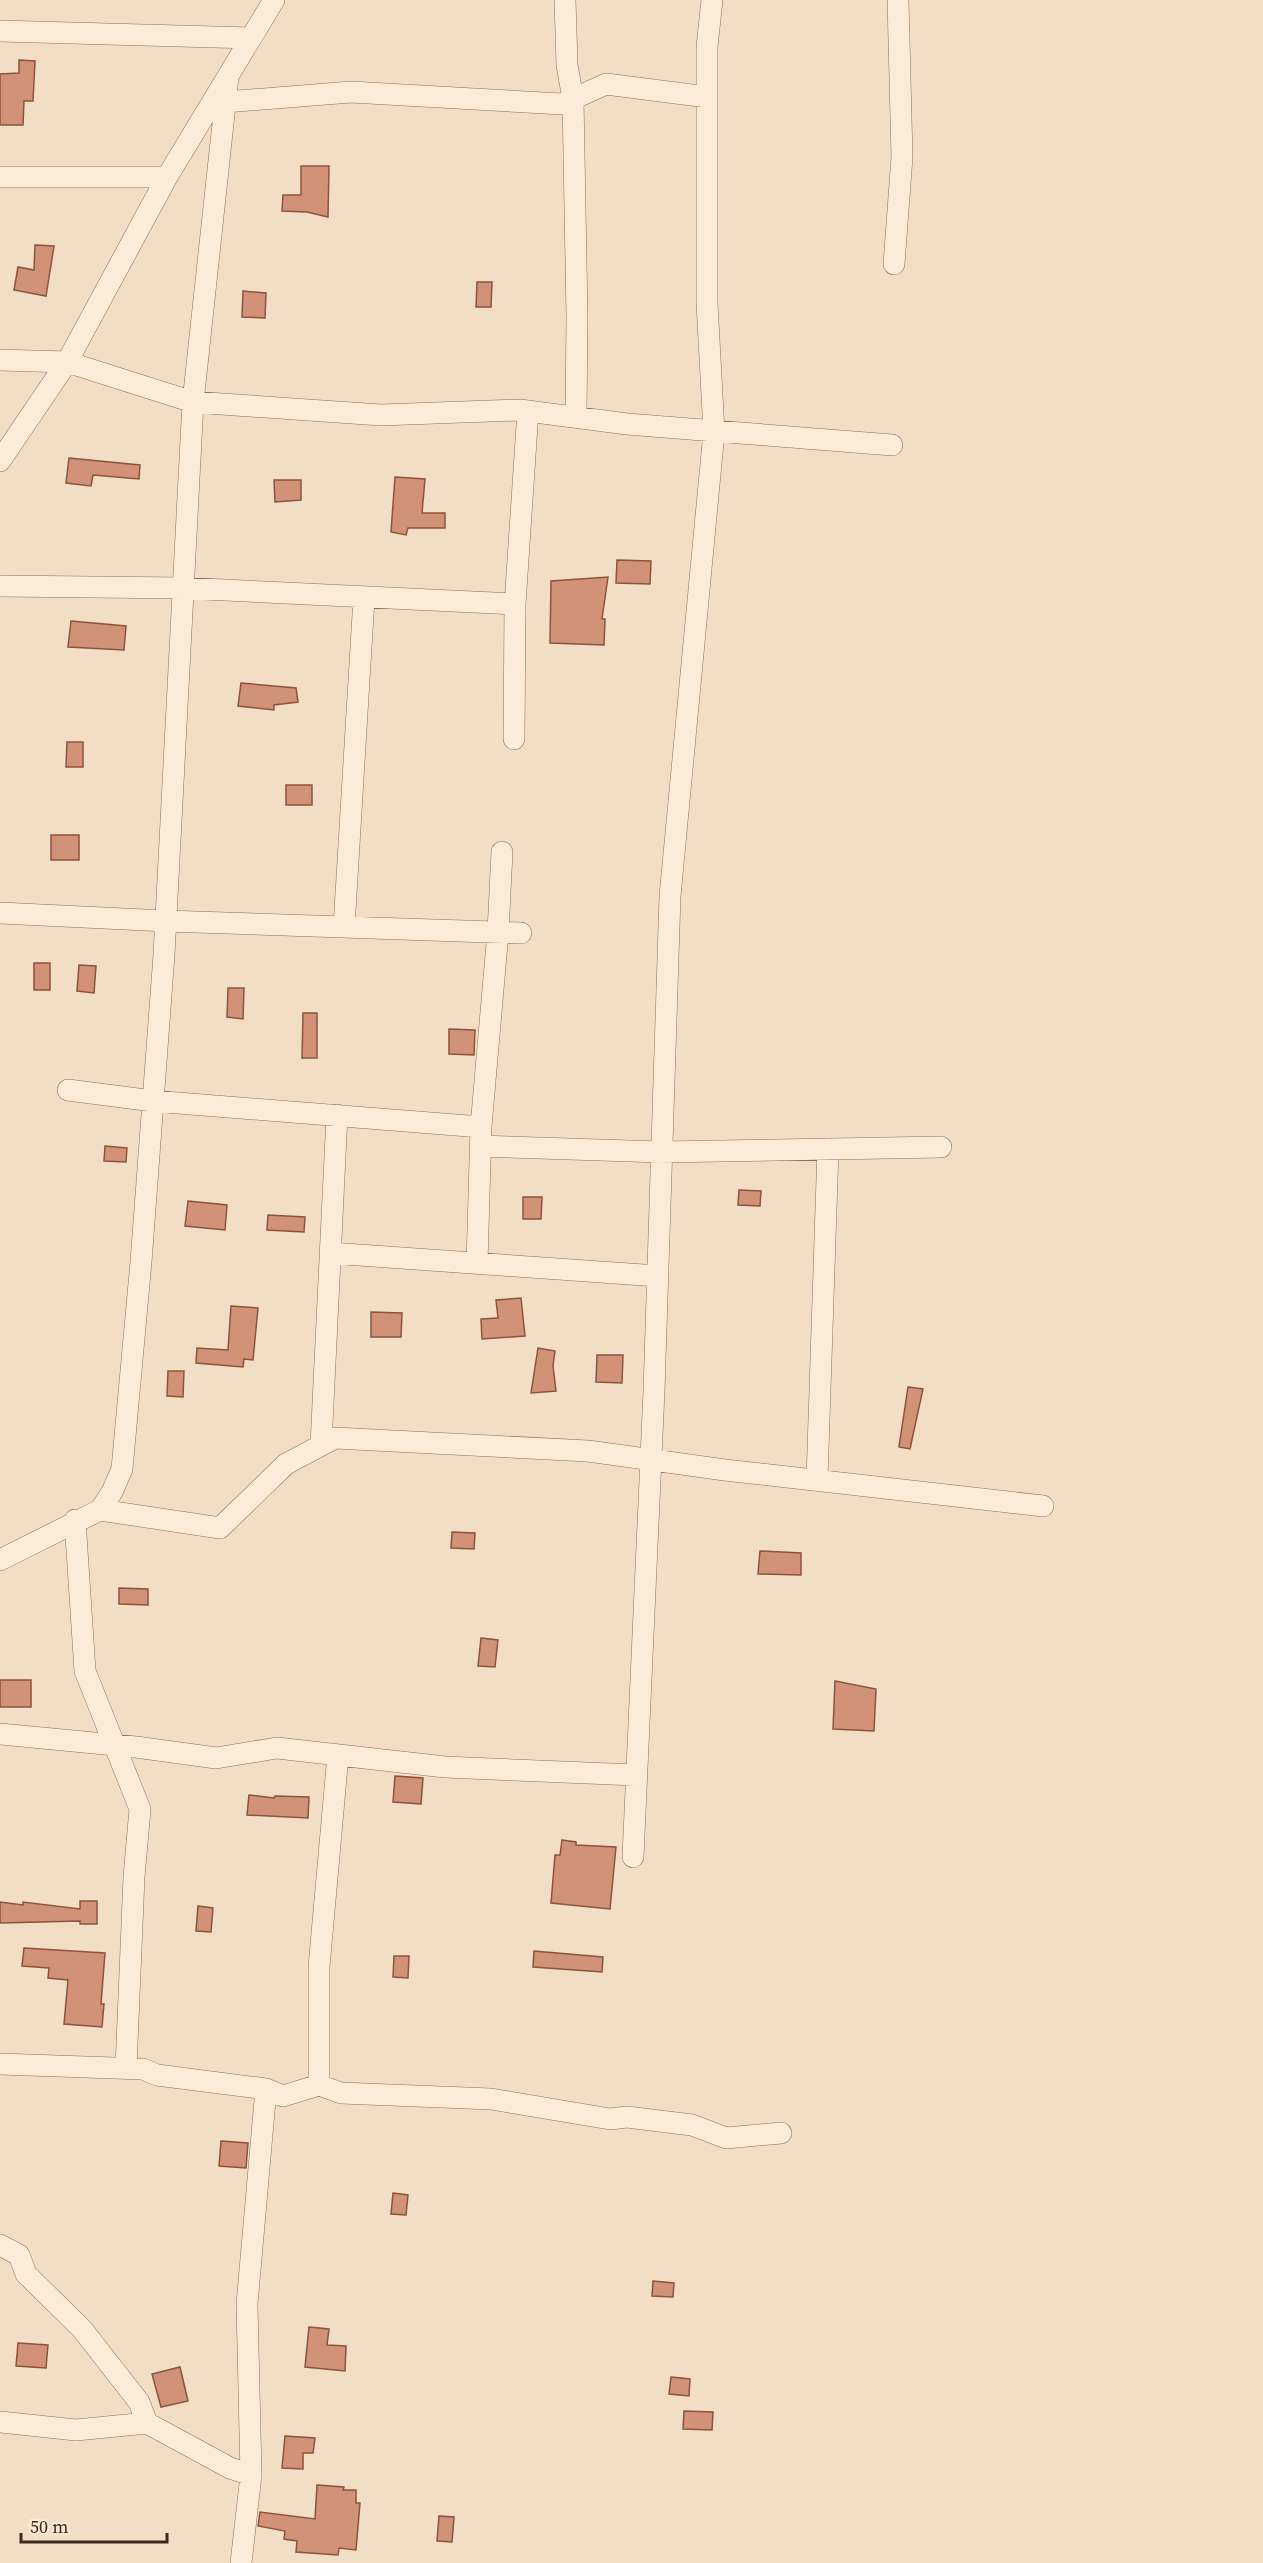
<svg xmlns="http://www.w3.org/2000/svg" width="1263" height="2563" font-family="'Source Serif 4',serif">
  <style>
    .building { fill: #d19278; stroke: #8d533e; stroke-width: 1.5 }
    .lines { fill: none; stroke-linecap: round; stroke-linejoin: round }
    .street-casing { stroke: #8d6e59; stroke-width: 22 }
    .street { stroke: #fbecd9; stroke-width: 21 }
  </style>
  <rect width="100%" height="100%" fill="#f1dec5"/>
  <path class="building" d="M19 60 35 61 33 101H24L23 125H0V74L19 73Z
    M301 166H329L328 217 307 212 282 211 283 195H301Z
    M35 245 54 246 46 296 14 290 18 267 34 270Z
    M477 282H492L491 307H476Z
    M243 291 266 293 265 318 242 317Z
    M69 458 140 465 139 479 93 475 91 486 66 483Z
    M395 477 425 479 422 513H445V528H408L406 535 391 532Z
    M274 480H301V500L275 502Z
    M617 560 651 561 650 584 616 583Z
    M608 577 602 619H605L604 645 550 643 551 581Z
    M71 621 126 626 124 650 68 647Z
    M241 683 296 688 298 702 274 705V710L238 706Z
    M67 742H83V767H66Z
    M286 785H312V805H286Z
    M51 835H79V860H51Z
    M34 963H50V990H34Z
    M79 965 96 966 94 993 77 991Z
    M228 988H244L243 1019 227 1017Z
    M303 1013H317V1058H302Z
    M449 1029 475 1030 474 1055 449 1054Z
    M105 1146 127 1148 126 1162 104 1161Z
    M739 1190 761 1191 760 1206 738 1205Z
    M523 1197H542L541 1219H523Z
    M188 1201 227 1205 225 1230 185 1226Z
    M268 1215 305 1217 304 1232 267 1230Z
    M521 1298 525 1336 482 1339 481 1319 498 1318 496 1300Z
    M231 1306 258 1308 253 1360 244 1359 243 1367 196 1363 197 1348 228 1350Z
    M371 1312 402 1313 401 1337H371Z
    M538 1348 555 1351 553 1366 556 1391 531 1393Z
    M597 1355H623L622 1383 596 1382Z
    M168 1371H184L183 1397 167 1396Z
    M908 1387 923 1389 910 1449 899 1447Z
    M452 1532 475 1533 474 1549 451 1548Z
    M760 1551 801 1553V1575L758 1574Z
    M119 1588 148 1589V1605L119 1604Z
    M481 1638 498 1640 495 1667 478 1666Z
    M0 1680H31V1707H0Z
    M835 1681 876 1689 874 1731 833 1729Z
    M395 1776 423 1778 421 1804 393 1802Z
    M249 1795 274 1798 275 1796 309 1797 308 1818 247 1815Z
    M562 1840 576 1842V1845L616 1847 610 1909 551 1903 555 1855H560Z
    M80 1901H97V1924H80V1921L0 1923V1902L23 1905V1902L80 1909Z
    M198 1906 213 1908 211 1932 196 1931Z
    M24 1948 105 1953 101 2004H104L102 2027 64 2024 68 1980 48 1978 49 1968 22 1966Z
    M534 1951 603 1957 602 1972 533 1967Z
    M394 1956H409L408 1978 393 1977Z
    M221 2141 248 2143 246 2168 219 2166Z
    M393 2193 408 2195 406 2215 391 2214Z
    M653 2281 674 2283 673 2297 652 2296Z
    M309 2327 329 2329 327 2345 346 2346 345 2371 305 2367Z
    M18 2343 48 2345 46 2368 16 2366Z
    M180 2367 188 2401 161 2407 152 2374Z
    M671 2377 690 2379 689 2396 669 2394Z
    M684 2411 713 2412 712 2430 683 2429Z
    M285 2436 315 2438 313 2453H303V2469L282 2468Z
    M317 2485 344 2487 343 2490H356V2503H360L356 2550 339 2548 338 2555 296 2552 297 2541 284 2539 285 2531 258 2526 260 2512 315 2519Z
    M439 2516 454 2517 452 2542 437 2541Z"/>
  <g class="lines">
    <defs>
      <path id="street" d="M565 0 567 65 573 99 577 316 576 417
        M0 31 251 38
        M225 102 351 92 562 104 606 84 707 97
        M0 177H167
        M894 264 902 157 898 0
        M0 360 67 362 193 402 381 415 520 410 627 424 892 445
        M0 461 67 362 167 177 274 0
        M0 586 183 588 515 604
        M514 739 515 604 528 411
        M0 913 166 921 521 933
        M344 927 364 598
        M68 1090 153 1101 481 1127
        M480 1146 661 1152 941 1147
        M330 1253 658 1276
        M477 1263 481 1127 498 932 502 852
        M321 1445 337 1115
        M817 1480 828 1149
        M100 1510 220 1528 286 1464 335 1438 588 1451 725 1470 1043 1506
        M75 1520 85 1671 140 1809 134 1877 126 2068
        M0 1560 100 1510 112 1492 122 1469 141 1262 164 955 193 402 228 77
        M0 1734 136 1747 216 1758 277 1748 445 1767 636 1775
        M633 1857 654 1391 670 896 714 432 707 303V47L712 0
        M0 2064 143 2069 157 2075 266 2089 283 2096 319 2085 341 2093 491 2099 610 2119 627 2117 692 2125 726 2138 781 2133
        M319 2085V1967L338 1755
        M0 2245 19 2255 26 2274 82 2329 139 2402 147 2423
        M0 2422 76 2430 147 2423 230 2468 251 2475
        M241 2563 251 2475 247 2304 266 2089"/>
    </defs>
    <use href="#street" class="street-casing"/>
    <use href="#street" class="street"/>
  </g>
  <path d="M21 2533v9h146v-9" fill="none" stroke="#3c291e" stroke-width="3"/>
  <text x="30" y="2533" font-size="18" fill="#3c291e" stroke="#f8e9d5" stroke-width="4.5" paint-order="stroke">50 m</text>
</svg>
